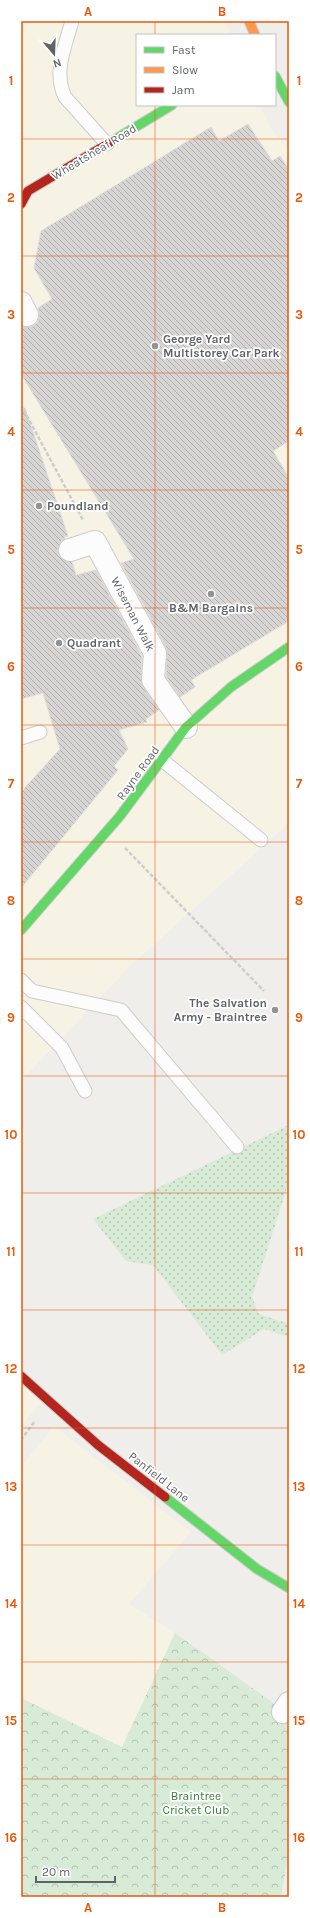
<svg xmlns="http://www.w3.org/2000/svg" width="310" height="1918" font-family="Karla,sans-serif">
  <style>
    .commercial { fill: #f7f3e4 }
    .park { fill: url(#park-crowns) }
    .garden { fill: url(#garden-dots) }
    .building { fill: url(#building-back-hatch); stroke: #deddd9 }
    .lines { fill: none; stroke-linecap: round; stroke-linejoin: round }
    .lane-casing { stroke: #cbcccc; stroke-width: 15 }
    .street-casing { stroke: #cbcccc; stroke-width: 24 }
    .fast-casing { stroke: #cacacb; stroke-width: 11 }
    .slow-casing { stroke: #cacacb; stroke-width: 11 }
    .jam-casing { stroke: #cacacb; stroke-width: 11 }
    .path { stroke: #cacfcc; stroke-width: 2.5; stroke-dasharray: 4 2; stroke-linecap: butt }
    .lane { stroke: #fdfcfc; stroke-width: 13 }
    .street { stroke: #fdfcfc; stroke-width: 22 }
    .fast { stroke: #63d668; stroke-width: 9 }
    .slow { stroke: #ff974d; stroke-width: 9 }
    .jam { stroke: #b3261e; stroke-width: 9 }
    .grid { fill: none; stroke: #e8590c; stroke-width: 1; stroke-opacity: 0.55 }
    .poi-dot { fill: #919496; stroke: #fff; stroke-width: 1.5 }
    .labels { text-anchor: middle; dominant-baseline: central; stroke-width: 3.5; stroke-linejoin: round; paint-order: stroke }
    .street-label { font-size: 12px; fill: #5f6368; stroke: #fff }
    .poi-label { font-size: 12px; font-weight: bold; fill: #5f6368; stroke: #fff; text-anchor: start }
    .park-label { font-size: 12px; fill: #348238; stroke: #fff }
    .neatline { fill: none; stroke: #e8590c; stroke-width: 1.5 }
    .grid-label { font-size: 13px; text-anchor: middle; font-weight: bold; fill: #e8590c }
  </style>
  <defs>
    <pattern id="park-crowns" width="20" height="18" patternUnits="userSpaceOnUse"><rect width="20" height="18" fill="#d8ebd6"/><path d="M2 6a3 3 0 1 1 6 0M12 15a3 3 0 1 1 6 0" fill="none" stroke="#b2c2b1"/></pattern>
    <pattern id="garden-dots" width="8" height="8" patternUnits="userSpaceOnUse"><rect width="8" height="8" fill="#d8ebd6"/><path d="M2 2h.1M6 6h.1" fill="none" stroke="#b2c2b1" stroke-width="1.8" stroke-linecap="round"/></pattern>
    <pattern id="building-back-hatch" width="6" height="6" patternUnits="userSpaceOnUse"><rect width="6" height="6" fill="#d6d5d3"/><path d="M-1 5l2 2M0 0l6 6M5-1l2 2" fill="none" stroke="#b1b0af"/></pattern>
  </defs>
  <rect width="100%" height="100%" fill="#efeeea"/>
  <path class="commercial" d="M21 21H225L231 35H137V105H260L271 129 289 150V823L130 966 21 1081Z
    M21 1383 42 1401 21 1426Z
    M54 1426 191 1532 129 1604 175 1633 122 1748 21 1698V1467Z"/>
  <path class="park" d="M175 1633 289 1714V1851L281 1897H21V1698L122 1747Z"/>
  <path class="garden" d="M289 1125V1181L252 1297 259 1314 289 1324V1337L264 1329 222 1355 153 1265 126 1261 93 1219Z"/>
  <path class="building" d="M248 124 272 161 280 156 289 170V441L273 451 289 478V621L191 680 195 687 180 697 166 676 167 654 166 647 121 563 134 559 21 374V326L27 327 33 326 38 322 39 316 38 308 52 299 34 268 41 231 211 127 219 141Z
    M21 408H25L68 536 64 537 65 539 61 542 58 548V554L62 559 72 562 76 575 96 570 142 656 141 679 143 687 159 710 146 719 147 722 119 730 128 749 114 766 118 770 21 888V792L60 749 43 693 21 699Z"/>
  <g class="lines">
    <defs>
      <path id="lane" d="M72 21C65 47 53 72 65 97L107 144
        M21 738 40 732
        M162 760 261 840
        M21 980 32 991 121 1010 237 1147
        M21 1007 62 1048 85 1091"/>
      <path id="street" d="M21 303 27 315
        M70 550 95 542 155 653 153 680 186 727
        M283 1712 289 1703"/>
      <path id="fast" d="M275 76 289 102
        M109 143 172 105
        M21 930 120 816 186 727 231 687 289 647
        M165 1497 257 1569 289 1588"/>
      <path id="slow" d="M249 21 255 35"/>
      <path id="jam" d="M21 204 28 191 109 143
        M21 1376 98 1445 165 1497"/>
    </defs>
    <use href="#lane" class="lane-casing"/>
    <use href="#street" class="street-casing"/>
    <use href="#fast" class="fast-casing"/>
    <use href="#slow" class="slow-casing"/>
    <use href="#jam" class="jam-casing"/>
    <path class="path" d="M21 405 83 520
      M125 848 264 991
      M21 1440 35 1421"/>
    <use href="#lane" class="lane"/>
    <use href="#street" class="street"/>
    <use href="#fast" class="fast"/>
    <use href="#slow" class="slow"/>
    <use href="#jam" class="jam"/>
  </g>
  <path class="grid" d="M155 21V35M155 105V1897M21 139H289M21 256H289M21 373H289M21 490H289M21 608H289M21 725H289M21 842H289M21 959H289M21 1076H289M21 1193H289M21 1310H289M21 1428H289M21 1545H289M21 1662H289M21 1779H289"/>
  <g class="poi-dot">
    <circle cx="155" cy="346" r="4"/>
    <circle cx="39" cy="506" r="4"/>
    <circle cx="211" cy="594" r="4"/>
    <circle cx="59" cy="643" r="4"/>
    <circle cx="275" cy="1010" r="4"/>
  </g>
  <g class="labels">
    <g class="street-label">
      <text transform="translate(94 152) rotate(-31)">Wheatsheaf Road</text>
      <text transform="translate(133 614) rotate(63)">Wiseman Walk</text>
      <text transform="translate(138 773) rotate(-54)">Rayne Road</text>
      <text transform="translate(159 1477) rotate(38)">Panfield Lane</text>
    </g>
    <g class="poi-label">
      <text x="163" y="339">George Yard<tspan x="163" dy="14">Multistorey Car Park</tspan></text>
      <text x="47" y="506">Poundland</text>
      <text x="211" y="608" text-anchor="middle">B&amp;M Bargains</text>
      <text x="67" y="643">Quadrant</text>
      <text x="267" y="1003" text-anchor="end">The Salvation<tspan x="267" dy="14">Army - Braintree</tspan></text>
    </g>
    <g class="park-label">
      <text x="196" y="1796">Braintree<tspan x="196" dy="14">Cricket Club</tspan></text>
    </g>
  </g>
  <rect width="310" height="1918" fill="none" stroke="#ffffff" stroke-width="44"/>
  <rect x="136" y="34" width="140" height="72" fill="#ffffff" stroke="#bfc1c3"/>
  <rect x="144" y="47" width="20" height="6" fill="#63d668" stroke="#bfc1c3"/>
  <text x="172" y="54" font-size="12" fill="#5f6368">Fast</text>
  <rect x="144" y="67" width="20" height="6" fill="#ff974d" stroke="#bfc1c3"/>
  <text x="172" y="74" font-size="12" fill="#5f6368">Slow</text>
  <rect x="144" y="87" width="20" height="6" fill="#b3261e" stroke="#bfc1c3"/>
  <text x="172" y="94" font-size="12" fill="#5f6368">Jam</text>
  <g transform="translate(54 54) rotate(161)" stroke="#ffffff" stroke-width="3" paint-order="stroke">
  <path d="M0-3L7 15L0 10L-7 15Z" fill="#5f6368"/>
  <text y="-6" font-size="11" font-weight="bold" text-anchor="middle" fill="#5f6368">N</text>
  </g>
  <path d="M36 1876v6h79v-6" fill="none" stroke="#5f6368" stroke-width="2"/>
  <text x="42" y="1876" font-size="12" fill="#5f6368" stroke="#ffffff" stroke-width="3" paint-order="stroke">20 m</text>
  <rect x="22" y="22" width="266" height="1874" class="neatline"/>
  <g class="grid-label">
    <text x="88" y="16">A</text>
    <text x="222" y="16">B</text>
    <text x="11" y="85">1</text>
    <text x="299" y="85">1</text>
    <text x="11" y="202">2</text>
    <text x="299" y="202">2</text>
    <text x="11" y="319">3</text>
    <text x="299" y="319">3</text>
    <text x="11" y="436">4</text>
    <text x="299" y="436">4</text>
    <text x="11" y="554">5</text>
    <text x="299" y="554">5</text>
    <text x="11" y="671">6</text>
    <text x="299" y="671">6</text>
    <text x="11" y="788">7</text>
    <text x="299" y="788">7</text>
    <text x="11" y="905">8</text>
    <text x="299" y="905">8</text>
    <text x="11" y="1022">9</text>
    <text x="299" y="1022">9</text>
    <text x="11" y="1139">10</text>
    <text x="299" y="1139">10</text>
    <text x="11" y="1256">11</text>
    <text x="299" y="1256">11</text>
    <text x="11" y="1373">12</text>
    <text x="299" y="1373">12</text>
    <text x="11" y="1491">13</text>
    <text x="299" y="1491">13</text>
    <text x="11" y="1608">14</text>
    <text x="299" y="1608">14</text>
    <text x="11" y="1725">15</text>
    <text x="299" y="1725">15</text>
    <text x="11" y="1842">16</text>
    <text x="299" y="1842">16</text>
    <text x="88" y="1912">A</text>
    <text x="222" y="1912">B</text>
  </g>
</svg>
